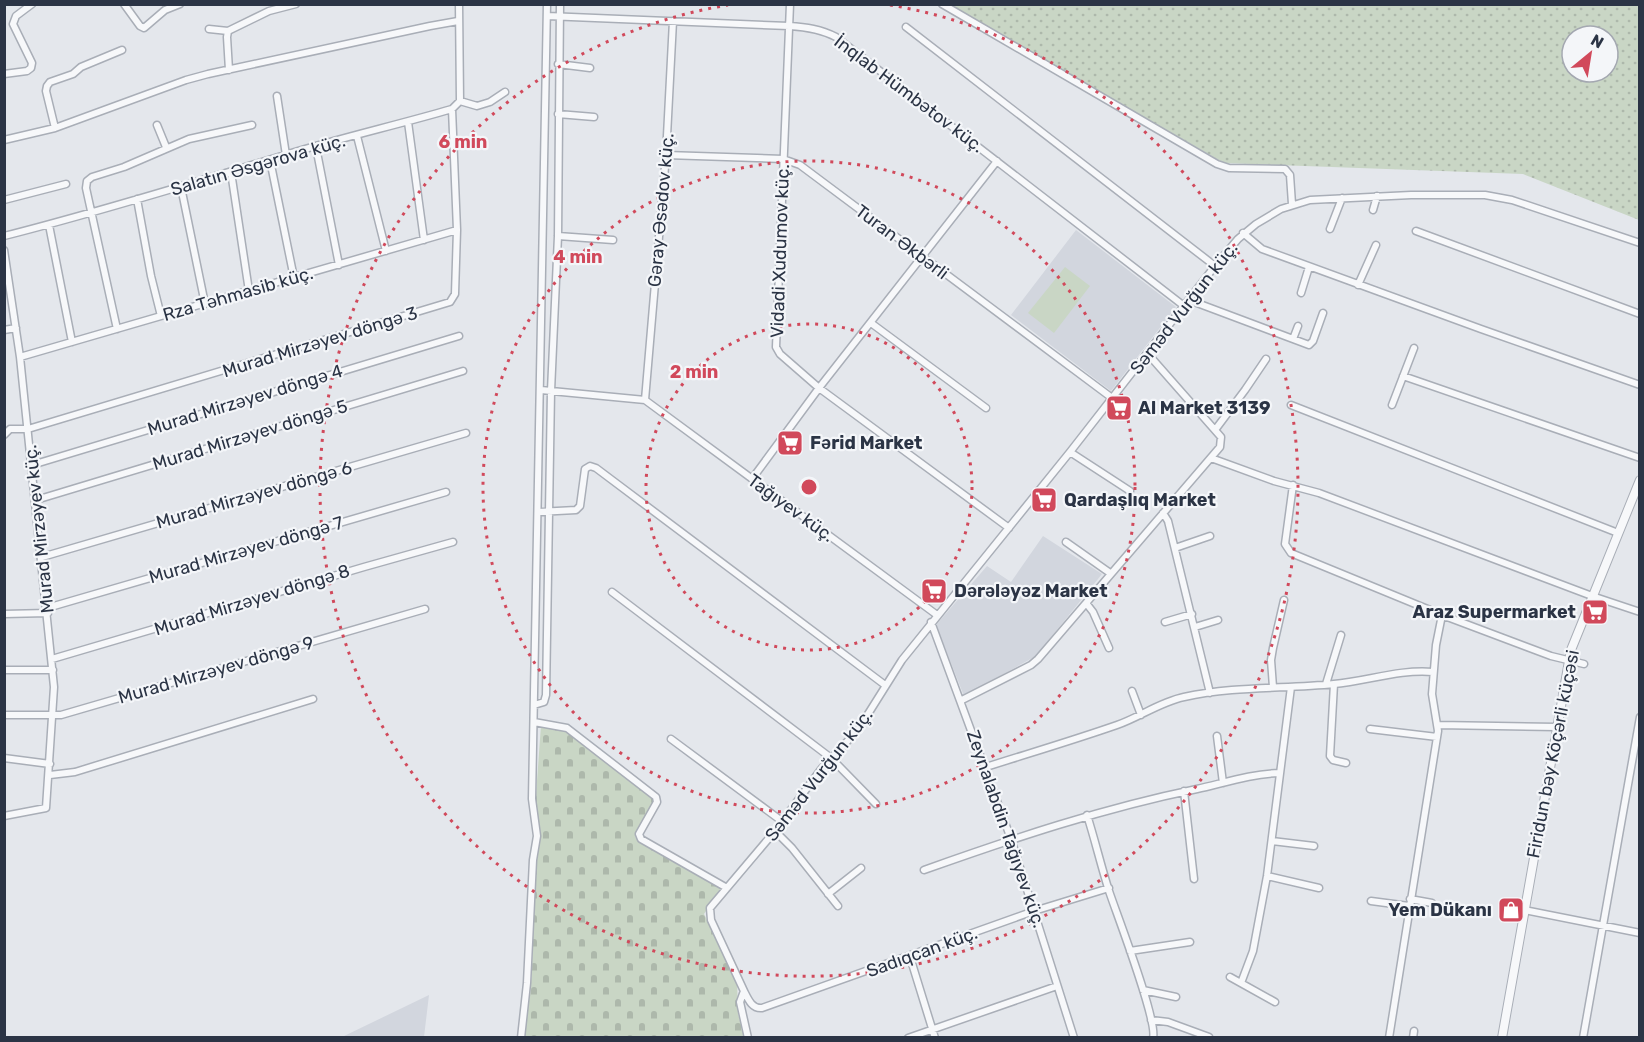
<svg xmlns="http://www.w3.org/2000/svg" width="1644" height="1042" font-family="Rubik,sans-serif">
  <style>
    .built { fill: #d2d6de }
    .grass { fill: url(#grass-dots); fill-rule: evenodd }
    .cemetery { fill: url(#cemetery-stones) }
    .garden { fill: #c9d6c5 }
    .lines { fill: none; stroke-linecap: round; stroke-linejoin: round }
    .minor-casing { stroke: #a9aeb7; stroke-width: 9 }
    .tertiary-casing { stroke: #a9aeb7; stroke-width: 10 }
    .minor { stroke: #f7f8fa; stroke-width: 6 }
    .tertiary { stroke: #f7f8fa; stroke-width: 8 }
    .ring { fill: none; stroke: #d1495b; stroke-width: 3; stroke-dasharray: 3 6 }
    .labels { text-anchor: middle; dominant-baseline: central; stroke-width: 4.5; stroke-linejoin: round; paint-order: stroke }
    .street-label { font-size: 18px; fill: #2b3445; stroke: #f4f6f9 }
    .poi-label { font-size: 18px; font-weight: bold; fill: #2b3445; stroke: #f4f6f9; text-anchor: start }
    .centre { fill: #d1495b; stroke: #f4f6f9; stroke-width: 3 }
    .ring-label { font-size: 18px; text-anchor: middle; font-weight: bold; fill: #d1495b; stroke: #f4f6f9; stroke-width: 4.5; stroke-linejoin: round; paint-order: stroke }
  </style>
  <defs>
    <pattern id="grass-dots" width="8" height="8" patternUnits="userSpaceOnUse" patternTransform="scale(1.5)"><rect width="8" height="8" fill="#c9d6c5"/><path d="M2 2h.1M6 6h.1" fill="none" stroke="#adb8ab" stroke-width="1.8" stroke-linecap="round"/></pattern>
    <pattern id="cemetery-stones" width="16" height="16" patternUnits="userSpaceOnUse" patternTransform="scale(1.5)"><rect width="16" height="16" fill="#c9d6c5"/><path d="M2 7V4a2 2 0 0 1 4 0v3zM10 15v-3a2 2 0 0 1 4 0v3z" fill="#adb8ab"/></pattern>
  </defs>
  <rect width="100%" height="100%" fill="#e4e7ec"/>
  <path class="built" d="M1076 230 1176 307 1111 391 1011 315Z
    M1043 536 1102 574 1036 656 964 696 936 625 987 566 1011 582Z
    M429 995 424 1037H342Z"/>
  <path class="grass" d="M949 5H1639V220L1523 174 1224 163ZM1572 36H1608V72H1572Z"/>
  <path class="cemetery" d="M541 725 565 729 655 799 635 837 722 887 704 914 737 980 738 1014 745 1037 524 1038 532 973 533 906 540 826 535 809Z"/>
  <path class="garden" d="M1065 267 1090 286 1054 333 1028 313Z"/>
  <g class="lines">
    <defs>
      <path id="minor" d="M124 4 140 26 144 28 165 10 180 4
        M459 4 460 101
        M790 4 776 347 780 354 819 388 1009 528
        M942 4 1217 164 1229 168 1285 169 1290 175 1292 204
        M547 16 789 26C806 27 821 29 836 37L1184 306
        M906 27 1215 266
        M209 29 228 31
        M558 64 590 68
        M229 70 227 37 228 31 269 11 296 4
        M4 74 27 71 31 68 32 63 13 24 16 16 32 4
        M277 96 286 155
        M558 114 594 117
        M408 122 424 240
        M157 125 166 147
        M55 128 46 91 47 86 50 82 73 74 81 67 122 50
        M357 136 386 251
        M4 140 55 128 186 80 208 74 430 26 458 21
        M316 147 339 265
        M666 155 783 159 800 165 1112 398
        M270 160 294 278
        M231 172 249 291
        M181 187 205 304
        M137 199 151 276 161 316
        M4 200 66 184
        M1373 210 1377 196
        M49 225 72 342
        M1330 229 1342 198
        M1416 231 1640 314
        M1243 233 1262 249 1481 329 1640 385
        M4 236C99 212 192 183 285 155 340 138 397 125 452 109L460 101 477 106 490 102 505 92
        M558 236 613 240
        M4 250 20 357 54 687 46 808 4 816
        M1358 285 1376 245
        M1301 293 1309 267
        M1189 300 1309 345 1313 341 1323 313
        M871 323 986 408
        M117 329 86 188 87 181 92 177 124 167 189 139 252 125
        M4 330 16 328
        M1293 339 1298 326
        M20 357 457 230
        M1403 376 1640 458
        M541 390 645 400
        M645 400 666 155 673 21
        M645 400 937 615
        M1291 405 1618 533
        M1392 405 1414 348
        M1215 430 1245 390 1266 359
        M4 435 10 429H28L450 302 455 294 457 230 452 109
        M1070 452 1130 491
        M1211 458 1274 481 1319 493 1592 596 1640 612
        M32 465 459 336
        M752 479 819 388 997 161
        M1293 485 1285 544 1291 553 1442 615 1551 656 1584 664
        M36 500 463 371
        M538 512 576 510 580 506 585 469 590 466 596 468 885 685
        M1163 513 1168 521 1210 693
        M1066 542 1110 573
        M1175 548 1210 536
        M42 557 466 433
        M612 592 831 758 876 804
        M1086 603 1093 612 1109 648
        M47 608 446 492
        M4 614 48 613
        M931 622 1011 839 1074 1038
        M1165 622 1192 614
        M1195 627 1218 620
        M52 659 364 567 453 542
        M4 670H53
        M1326 684 1341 635
        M1334 684 1330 756 1333 760 1346 763
        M1273 687 1271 660 1273 648 1284 600
        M1132 691 1141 715
        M962 700 1031 665 1038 659 1220 447 1221 437 1148 354
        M534 705 544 702 546 695 551 391 558 236 560 4
        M4 715H61L425 609
        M534 722 567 728 656 797 657 802 639 834 641 839 727 888
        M1438 725 1557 727
        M1370 729 1437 737
        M1217 736 1223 783
        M671 739 783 822
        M4 758 50 764
        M986 767C1030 753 1074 740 1117 725 1140 717 1160 702 1184 697 1234 686 1284 689 1334 684 1367 681 1400 669 1433 672
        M50 775 75 772 313 699
        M1184 791 1194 879
        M1087 815C1095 840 1101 866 1109 891 1117 915 1158 1021 1153 1038
        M775 831 792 848 838 906
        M1272 841 1314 846
        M924 870C1014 838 1104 808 1197 789 1224 783 1251 774 1279 773
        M1267 876 1319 888
        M828 894 861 868
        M1410 899 1432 903
        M1371 901 1409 906
        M1524 910 1640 933
        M1130 951 1190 942
        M910 957 935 1038
        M1230 977 1275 1002
        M1241 983 1253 951 1267 876 1291 687
        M1143 990 1176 997
        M744 991C748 999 752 1009 762 1008L1034 911 1109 888
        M1151 1020 1168 1022 1209 1037
        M521 1038 527 983 533 860 537 836 532 799 547 4
        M748 1038 740 1002 744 991 711 920 710 908 775 831 822 768 858 730 902 660 1070 452 1215 266 1238 239 1256 224 1281 209 1310 200 1411 195H1485L1512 200 1640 243
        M908 1038 1057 986
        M1389 1038 1438 731 1432 694 1436 645 1442 615
        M1413 1038 1414 1031
        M1583 1038 1640 717"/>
      <path id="tertiary" d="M1502 1038 1571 650 1640 480"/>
    </defs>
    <use href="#minor" class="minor-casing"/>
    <use href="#tertiary" class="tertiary-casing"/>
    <use href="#minor" class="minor"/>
    <use href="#tertiary" class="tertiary"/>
  </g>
  <g class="ring">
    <circle cx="809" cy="487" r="163"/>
    <circle cx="809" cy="487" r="326"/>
    <path d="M890 5A489 489 0 1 1 728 5"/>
  </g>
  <defs>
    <symbol id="supermarket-square" viewBox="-11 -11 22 22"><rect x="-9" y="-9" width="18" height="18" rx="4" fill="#d1495b" stroke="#f4f6f9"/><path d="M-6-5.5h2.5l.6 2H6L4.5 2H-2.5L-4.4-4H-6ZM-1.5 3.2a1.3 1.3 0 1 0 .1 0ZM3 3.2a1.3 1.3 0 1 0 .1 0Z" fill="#fff"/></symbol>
    <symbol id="shop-square" viewBox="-11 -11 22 22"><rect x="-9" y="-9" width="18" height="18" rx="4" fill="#d1495b" stroke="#f4f6f9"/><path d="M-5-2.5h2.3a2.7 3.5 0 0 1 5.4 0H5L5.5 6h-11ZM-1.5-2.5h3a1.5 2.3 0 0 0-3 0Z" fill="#fff"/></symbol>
  </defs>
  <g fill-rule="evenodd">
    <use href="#supermarket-square" x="1104" y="393" width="30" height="30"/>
    <use href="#supermarket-square" x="775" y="428" width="30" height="30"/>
    <use href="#supermarket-square" x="1029" y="485" width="30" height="30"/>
    <use href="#supermarket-square" x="919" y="576" width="30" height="30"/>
    <use href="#supermarket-square" x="1580" y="597" width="30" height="30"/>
    <use href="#shop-square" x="1496" y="895" width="30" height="30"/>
  </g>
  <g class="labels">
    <g class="street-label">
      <text transform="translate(909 94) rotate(37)">İnqlab Hümbətov küç.</text>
      <text transform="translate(258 165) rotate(-16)">Salatın Əsgərova küç.</text>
      <text transform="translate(661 210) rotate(-85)">Gəray Əsədov küç.</text>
      <text transform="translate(902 242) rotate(37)">Turan Əkbərli</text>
      <text transform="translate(780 251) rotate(-88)">Vidadi Xudumov küç.</text>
      <text transform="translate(238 294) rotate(-16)">Rza Təhmasib küç.</text>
      <text transform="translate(1184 308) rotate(-52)">Səməd Vurğun küç.</text>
      <text transform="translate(320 342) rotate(-17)">Murad Mirzəyev döngə 3</text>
      <text transform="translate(245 400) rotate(-17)">Murad Mirzəyev döngə 4</text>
      <text transform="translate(250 435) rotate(-17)">Murad Mirzəyev döngə 5</text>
      <text transform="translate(254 495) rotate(-16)">Murad Mirzəyev döngə 6</text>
      <text transform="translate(791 508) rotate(36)">Tağıyev küç.</text>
      <text transform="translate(39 529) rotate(-96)">Murad Mirzəyev küç.</text>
      <text transform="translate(246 550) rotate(-16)">Murad Mirzəyev döngə 7</text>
      <text transform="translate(252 600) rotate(-17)">Murad Mirzəyev döngə 8</text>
      <text transform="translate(216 670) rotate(-16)">Murad Mirzəyev döngə 9</text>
      <text transform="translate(1553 754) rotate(-79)">Firidun bəy Köçərli küçəsi</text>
      <text transform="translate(819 775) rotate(-52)">Səməd Vurğun küç.</text>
      <text transform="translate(1006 829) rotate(71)">Zeynalabdin Tağıyev küç.</text>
      <text transform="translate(922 952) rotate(-20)">Sadıqcan küç.</text>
    </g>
    <g class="poi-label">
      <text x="1138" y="408">Al Market 3139</text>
      <text x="810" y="443">Fərid Market</text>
      <text x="1064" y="500">Qardaşlıq Market</text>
      <text x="954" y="591">Dərələyəz Market</text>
      <text x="1576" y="612" text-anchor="end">Araz Supermarket</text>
      <text x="1492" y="910" text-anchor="end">Yem Dükanı</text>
    </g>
  </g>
  <circle cx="809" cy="487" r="9" class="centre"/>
  <g class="ring-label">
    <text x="463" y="148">6 min</text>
    <text x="578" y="263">4 min</text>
    <text x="694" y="378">2 min</text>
  </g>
  <rect width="1644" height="1042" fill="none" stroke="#2b3445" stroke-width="12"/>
  <g transform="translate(1590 54) rotate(30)"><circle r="28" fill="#f4f6f9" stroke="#a4a8b1" stroke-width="1.5"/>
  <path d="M0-4.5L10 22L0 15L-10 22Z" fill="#d1495b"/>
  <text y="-9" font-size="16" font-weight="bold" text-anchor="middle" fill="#2b3445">N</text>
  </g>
</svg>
